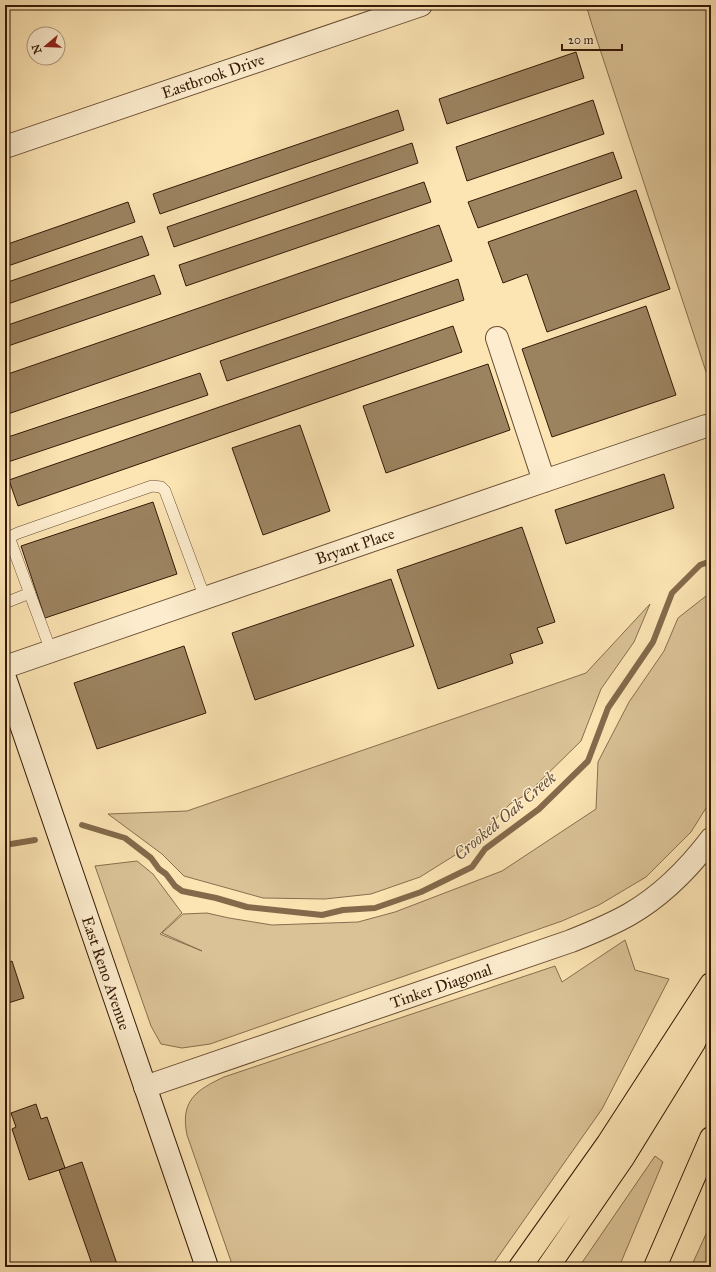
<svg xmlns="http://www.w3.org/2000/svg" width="716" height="1272" font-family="'IM FELL Great Primer',serif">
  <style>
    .green { fill: #dac296; stroke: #886e4e }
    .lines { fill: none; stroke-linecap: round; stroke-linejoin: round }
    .stream { stroke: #846a4b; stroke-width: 6 }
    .building { fill: #9c8360; stroke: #351a07 }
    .service-casing { stroke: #674c32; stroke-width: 12 }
    .minor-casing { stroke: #674c32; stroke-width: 24 }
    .tertiary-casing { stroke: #674c32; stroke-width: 24 }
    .secondary-casing { stroke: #351a07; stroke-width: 24 }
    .motorway-casing { stroke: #351a07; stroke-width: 24 }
    .service { stroke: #fdedce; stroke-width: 11 }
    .minor { stroke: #fdedce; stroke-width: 22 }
    .tertiary { stroke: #fdedce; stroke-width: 22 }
    .secondary { stroke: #fdedce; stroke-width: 22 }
    .motorway { stroke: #fce4b3; stroke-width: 22 }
    .labels { text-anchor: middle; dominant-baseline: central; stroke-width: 3; stroke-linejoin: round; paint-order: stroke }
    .street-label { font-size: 16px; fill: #351a07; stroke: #fdedce }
    .water-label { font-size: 17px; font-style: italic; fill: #694f35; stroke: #fdedce }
  </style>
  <rect width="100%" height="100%" fill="#fce4b3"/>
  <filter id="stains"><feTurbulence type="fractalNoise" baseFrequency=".005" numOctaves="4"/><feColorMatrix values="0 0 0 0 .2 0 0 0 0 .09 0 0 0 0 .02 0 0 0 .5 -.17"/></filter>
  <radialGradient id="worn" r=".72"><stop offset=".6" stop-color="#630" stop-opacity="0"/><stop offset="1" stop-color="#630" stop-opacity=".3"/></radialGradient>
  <path class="green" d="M586 5H711V387L592 25Z
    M711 592V800L691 832 646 877 599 905 562 921 210 1044 182 1048 161 1044 151 1026 95 866 137 861 153 874 182 913 160 934 202 951 162 933 183 914 207 913 229 918 272 925 358 922 395 912 502 871 596 809 598 762 629 702 664 651 678 618Z
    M650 604 634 642 601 689 581 741 527 794 510 804 491 824 460 852 420 877 371 894 325 899 263 898 184 876 162 854 108 814 187 811 586 673Z
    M625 940 635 970 669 979 602 1109 491 1267H233L187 1135C180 1101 196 1090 224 1077L555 966 562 982Z
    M655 1156 663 1162 619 1267H579Z
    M711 1223V1267H691Z"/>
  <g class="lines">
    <path class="stream" d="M82 825 125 838 151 858 159 869 166 874 175 886 182 891 216 898 247 907 322 915 343 910 375 908 421 892 472 867 485 849 539 809 588 761 608 708 653 642 672 593 700 565 711 561
      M5 845 35 840"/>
  </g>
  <path class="building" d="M576 52 584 78 447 124 439 99Z
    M593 100 604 134 467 181 456 147Z
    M398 110 404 130 160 214 153 194Z
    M412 143 418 163 174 247 167 227Z
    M613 152 622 178 478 228 468 202Z
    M424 182 431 202 186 286 179 265Z
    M636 190 670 289 547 332 527 274 503 283 488 242Z
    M128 202 135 222 5 267V245Z
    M439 225 452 261 5 415V375Z
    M142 236 149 255 5 305V283Z
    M154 275 161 294 5 347V326Z
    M458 279 464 300 227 381 220 361Z
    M646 306 676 395 552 437 522 349Z
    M453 326 462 352 18 506 9 480Z
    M488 364 510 430 386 473 363 406Z
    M200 373 208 395 5 463V438Z
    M300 425 330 511 263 535 232 448Z
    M664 474 674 508 566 544 555 510Z
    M153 502 177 574 45 618 21 546Z
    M522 527 555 622 537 628 543 643 510 654 513 663 438 689 397 570Z
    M391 579 414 646 255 700 232 633Z
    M184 646 206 713 97 749 74 683Z
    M12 961 24 998 5 1004V964Z
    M36 1104 41 1119 47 1117 65 1168 29 1180 12 1129 16 1127 11 1113Z
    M82 1162 118 1267H93L59 1170Z"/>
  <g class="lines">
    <defs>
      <path id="service" d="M9 537 51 651
        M5 539 18 533 152 486 161 487 165 491 205 598
        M5 603 30 593"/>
      <path id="minor" d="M5 147 421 5
        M497 338 544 481
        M5 667 544 481 706 426"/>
      <path id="tertiary" d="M145 1087 571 941C591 933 611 925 630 914 661 896 689 868 711 839"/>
      <path id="secondary" d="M5 678 207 1267"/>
      <path id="motorway" d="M520 1267 608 1143 711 984
        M548 1267 623 1158 694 1043 711 1005
        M655 1267 711 1138"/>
    </defs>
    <use href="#service" class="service-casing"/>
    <use href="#minor" class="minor-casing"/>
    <use href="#tertiary" class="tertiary-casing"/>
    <use href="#secondary" class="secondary-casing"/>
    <use href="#motorway" class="motorway-casing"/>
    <use href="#service" class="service"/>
    <use href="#minor" class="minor"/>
    <use href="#tertiary" class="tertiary"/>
    <use href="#secondary" class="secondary"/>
    <use href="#motorway" class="motorway"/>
  </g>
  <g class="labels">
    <g class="street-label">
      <text transform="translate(213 76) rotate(-19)">Eastbrook Drive</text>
      <text transform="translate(355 546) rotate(-19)">Bryant Place</text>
      <text transform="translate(106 973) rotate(71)">East Reno Avenue</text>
      <text transform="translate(441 986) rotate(-19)">Tinker Diagonal</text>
    </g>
    <g class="water-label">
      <text transform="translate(505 816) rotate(-40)">Crooked Oak Creek</text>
    </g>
  </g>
  <rect width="716" height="1272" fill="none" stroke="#fce4b3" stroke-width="20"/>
  <rect x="6" y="6" width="704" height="1260" fill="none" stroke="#351a07" stroke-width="2"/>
  <rect x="10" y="10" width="696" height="1252" fill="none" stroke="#351a07"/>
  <g transform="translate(46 46) rotate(251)"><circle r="19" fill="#fdedce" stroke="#ad997e"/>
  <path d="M0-3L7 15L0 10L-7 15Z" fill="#8f2418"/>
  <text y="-6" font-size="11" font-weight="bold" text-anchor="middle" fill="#351a07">N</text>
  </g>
  <path d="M562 44v6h60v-6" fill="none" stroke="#351a07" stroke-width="2"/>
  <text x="568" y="44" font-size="12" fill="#351a07" stroke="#fdedce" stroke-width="3" paint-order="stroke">20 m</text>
  <rect width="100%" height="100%" filter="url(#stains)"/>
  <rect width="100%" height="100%" fill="url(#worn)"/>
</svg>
